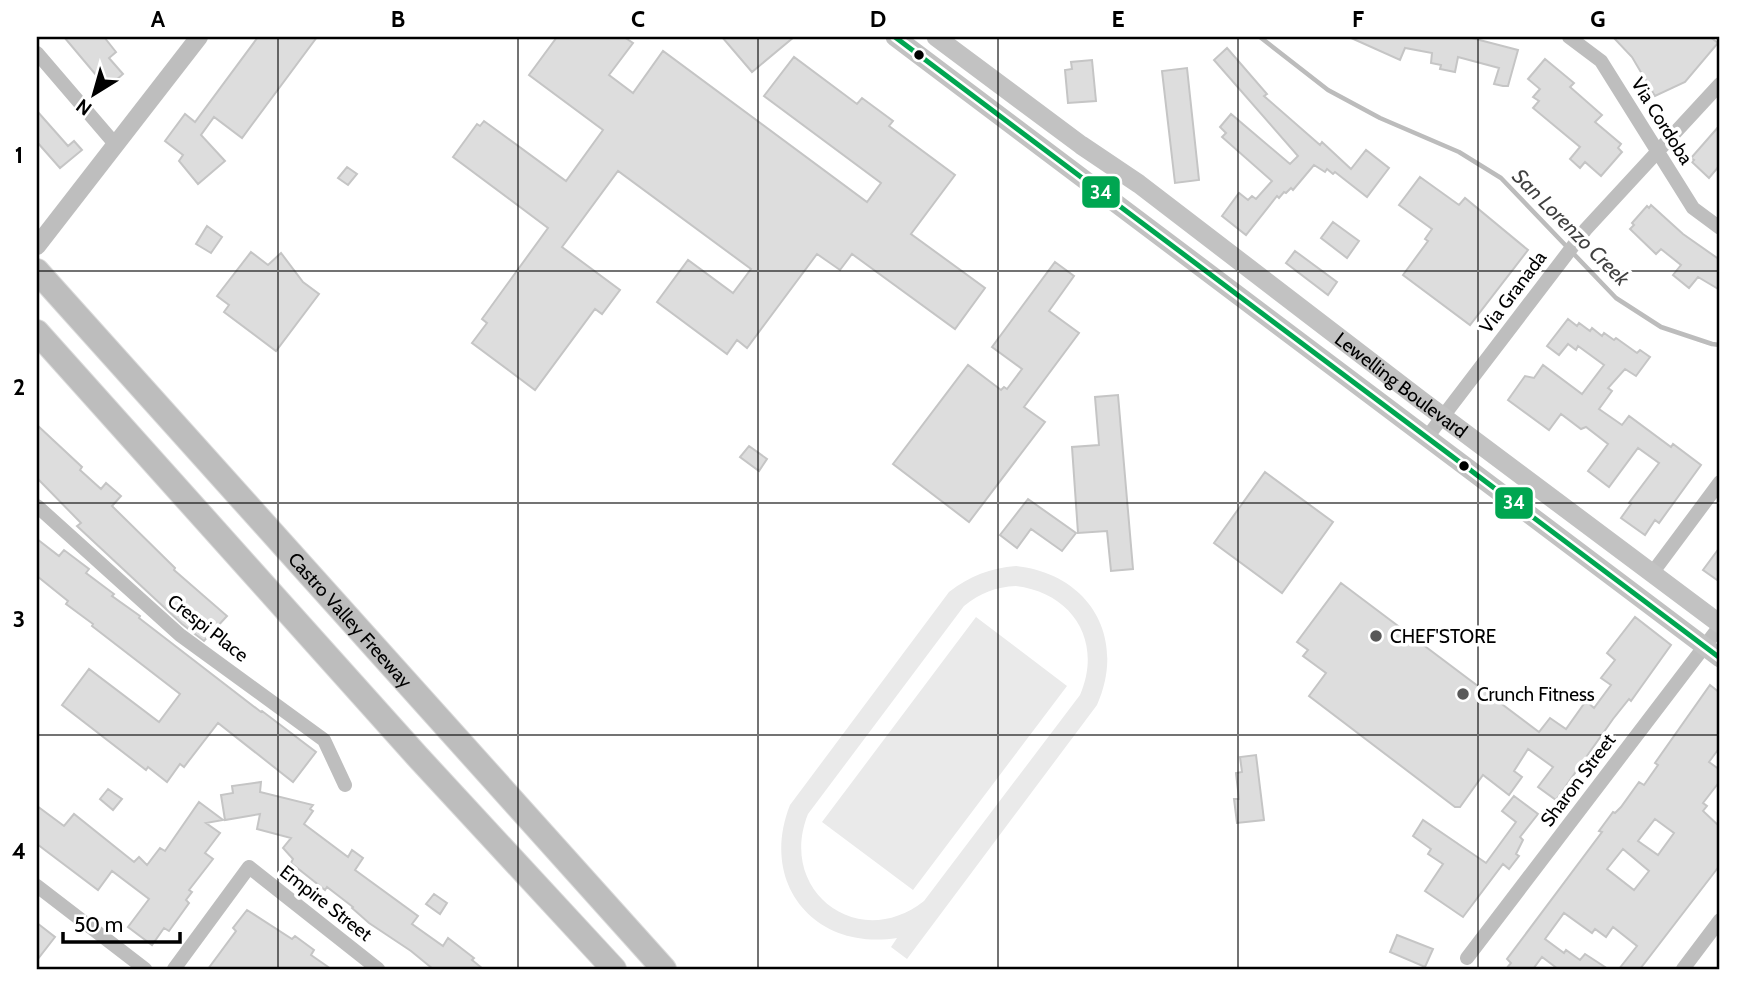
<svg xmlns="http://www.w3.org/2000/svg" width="1757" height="1006" font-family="Cabin,sans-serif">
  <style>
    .green { fill: #eaeaea; fill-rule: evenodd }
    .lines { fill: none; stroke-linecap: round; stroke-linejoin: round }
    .stream { stroke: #bcbcbc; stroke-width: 4.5 }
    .building { fill: #ddd; stroke: #c5c5c5; stroke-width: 2; fill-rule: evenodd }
    .motorway-casing { stroke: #dbdbdb; stroke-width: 26 }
    .minor { stroke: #bebebe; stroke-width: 14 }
    .tertiary { stroke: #bebebe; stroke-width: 18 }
    .secondary { stroke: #c2c2c2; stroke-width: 19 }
    .motorway { stroke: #bdbdbd; stroke-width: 24 }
    .bus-1-casing { stroke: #fff; stroke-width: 10 }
    .bus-1 { stroke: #00a651; stroke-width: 5 }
    .grid { fill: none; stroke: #000; stroke-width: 2; stroke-opacity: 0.55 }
    .bus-dot { fill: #000; stroke: #fff; stroke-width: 2.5 }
    .poi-dot { fill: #595959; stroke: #fff; stroke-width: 2.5 }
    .labels { text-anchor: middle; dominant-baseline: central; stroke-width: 7; stroke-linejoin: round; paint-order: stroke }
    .street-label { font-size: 19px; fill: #000; stroke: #fff }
    .poi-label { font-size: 19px; fill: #000; stroke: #fff; text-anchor: start }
    .water-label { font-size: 21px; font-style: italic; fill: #414141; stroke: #fff }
    .line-badge { stroke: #fff; stroke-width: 2.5 }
    .badge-label { font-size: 19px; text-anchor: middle; font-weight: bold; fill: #fff }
    .neatline { fill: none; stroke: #000; stroke-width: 2.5 }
    .grid-label { font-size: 23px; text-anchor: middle; font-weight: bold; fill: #000 }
  </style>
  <rect width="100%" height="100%" fill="#fff"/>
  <path class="green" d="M1016 566C1089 574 1127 637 1097 705L907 959 891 947 897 938C814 951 759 883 790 805L949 592C970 576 990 568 1016 566ZM1016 586C1073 593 1103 642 1080 695L924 901C858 953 777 891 808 814L964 606C980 593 996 587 1016 586Z
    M976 617 1067 686 913 890 822 822Z"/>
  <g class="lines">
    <path class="stream" d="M1260 37 1328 90 1380 118 1459 152 1501 178 1616 298 1661 327 1712 344 1720 345"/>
  </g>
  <path class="building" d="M64 37H104L116 52 109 58 123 74 107 88Z
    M258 37H317L242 138 214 117 201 135 225 161 198 184 179 161 183 155 165 141 185 114 195 122Z
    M557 37H624L633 43 609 75 633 93 663 51 867 202 881 183 764 96 794 57 857 104 862 98 893 121 889 126 955 175 911 234 985 288 955 329 852 254 840 270 817 254 747 348 737 340 727 354 657 302 688 260 733 293 751 269 618 171 562 247 620 290 602 314 595 309 535 390 472 343 487 323 482 319 548 228 453 157 477 124 480 126 484 121 566 181 603 130 529 75Z
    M722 37H794L752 72Z
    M1349 37H1468L1518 50 1508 86H1503L1494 84 1499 68 1458 57 1455 72 1440 69 1441 65 1431 63 1432 53 1405 48 1400 60Z
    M1613 37H1710L1718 43 1685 82 1655 96 1632 57Z
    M1227 48 1267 94 1264 96 1320 145 1322 142 1351 169 1366 150 1389 168 1367 197 1335 172 1333 174 1327 169 1325 172 1314 165 1293 190 1291 188 1286 193 1284 192 1279 198 1277 196 1246 235 1222 216 1239 193 1248 200 1252 196 1256 199 1272 181 1222 137 1226 133 1220 127 1231 114 1290 164 1298 156 1214 60Z
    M1545 59 1574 83 1570 87 1602 115 1595 122 1621 144 1618 148 1622 152 1601 176 1585 162 1580 168 1570 159 1580 147 1533 108 1539 101 1533 97 1540 89 1528 79Z
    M1092 60 1096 101 1068 103 1065 70 1072 69 1071 62Z
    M1187 68 1199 180 1175 183 1162 71Z
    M37 111 68 146 74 141 82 150 60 168 37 142Z
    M1720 125V165L1709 178 1692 162 1694 160 1691 158Z
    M347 167 357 174 348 185 338 178Z
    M1420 177 1459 205 1465 198 1528 250 1470 325 1403 275 1428 241 1425 239 1432 229 1399 205Z
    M1651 205 1683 234 1720 260V290L1698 277 1689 288 1673 275 1681 265 1661 249 1656 254 1630 229 1634 225 1632 223 1647 206 1649 208Z
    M1333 222 1359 241 1347 258 1321 238Z
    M207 226 222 237 211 253 196 244Z
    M1295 251 1337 282 1328 295 1286 263Z
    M251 252 268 265 281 253 303 282 319 294 276 351 224 312 229 305 217 296Z
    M1055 262 1074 276 1049 311 1079 333 1024 407 1045 422 969 522 893 464 968 365 1001 390 1004 387 1007 389 1022 369 992 347Z
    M1568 319 1577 326 1579 323 1590 331 1592 328 1602 336 1604 333 1614 340 1616 338 1637 353 1640 350 1650 357 1636 376 1625 369 1608 388 1612 391 1599 409 1622 425 1629 416 1671 447 1673 444 1701 465 1659 523 1655 520 1645 535 1621 518 1631 504 1629 503 1659 463 1638 448 1609 487 1588 471 1608 444 1586 427 1581 429 1561 414 1549 430 1508 400 1525 376 1534 378 1543 365 1582 394 1604 365 1578 346 1576 350 1568 344 1559 355 1547 346Z
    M1118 395 1133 569 1111 571 1107 531 1078 533 1072 447 1099 445 1095 397Z
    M37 425 82 467 80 470 101 489 106 483 121 496 112 506 175 568 174 570 227 616 204 641 182 624 77 526 81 523 37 478Z
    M749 446 767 459 759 471 740 457Z
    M1265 472 1333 522 1282 593 1214 543Z
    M1028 499 1076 533 1062 551 1031 529 1017 548 1000 535Z
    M37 539 59 556 64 550 89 569 86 573 114 594 112 596 140 616 139 618 261 712 262 711 316 752 293 782 218 723 184 767 180 764 167 782 148 767 146 770 62 705 89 669 159 722 180 694 92 626 93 624 66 604 68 601 37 576Z
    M1720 547V582L1703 570Z
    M1341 583 1539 732 1550 718 1566 729 1586 701 1594 708 1611 685 1601 678 1615 660 1607 653 1635 617 1671 645 1631 701 1629 699 1613 719 1556 800 1538 787 1553 767 1528 749 1514 771 1522 777 1509 795 1483 775 1460 807H1455L1309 696 1326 673 1303 656 1308 650 1297 642Z
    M1710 685 1720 693V747L1709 762 1720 770V781L1703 803 1707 806 1703 811 1720 827V865L1640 969H1619L1637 946 1613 927 1606 937 1595 929 1592 933 1564 913 1545 939 1564 953 1566 950 1580 960 1585 954 1608 969H1558L1542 957 1533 969H1506L1511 963 1507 959 1602 832 1599 831 1613 812 1615 813 1621 807 1639 782 1644 785 1658 765 1655 763ZM1655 819 1674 833 1658 855 1638 841ZM1623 849 1649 871 1634 890 1607 869Z
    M1256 755 1264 820 1237 823 1234 799H1239L1236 773 1242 772 1240 757Z
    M261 782 260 792 313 805 310 809 313 811 304 824 348 857 352 850 363 858 355 870 418 916 412 924 443 946 448 938 474 958 472 960 483 969H433L411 951 369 923 352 908 353 907 327 887 325 890 291 863 293 859 283 848 291 838 257 829 260 814 225 820 221 795 233 793 232 786Z
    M108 789 122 799 113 810 100 799Z
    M1514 796 1538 814 1520 837 1523 840 1516 854 1519 856 1509 869 1503 864 1463 917 1425 891 1443 864 1428 854 1431 849 1413 836 1423 820 1486 863 1516 822 1502 811Z
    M199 802 223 820 206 823 220 833 205 853 213 859 189 890 192 892 186 900 189 903 169 931 164 928 152 945 128 927 149 899 112 871 98 890 37 844V806L64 826 74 814 134 862 139 857 147 865 160 848 165 851Z
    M434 894 447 903 440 914 426 904Z
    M247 910 292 939 295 936 314 950 311 955 331 969H208L236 931 233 928Z
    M37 923 55 937 37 960Z
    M1397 935 1433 949 1425 967 1390 952Z"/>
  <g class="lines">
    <defs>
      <g id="motorway">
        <path id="s2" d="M37 271 664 969"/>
        <path d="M37 332 417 756 614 969"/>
      </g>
    </defs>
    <use href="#motorway" class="motorway-casing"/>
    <path class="minor" d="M1569 37 1601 61 1693 208 1720 228
      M37 53 115 144
      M1428 436 1586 229 1720 84
      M37 506 180 635 324 740 345 785
      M1653 572 1720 482
      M37 886 145 969
      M1467 958 1720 626
      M174 969 249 867 378 969
      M1683 969 1720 920"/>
    <path class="tertiary" d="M37 246 199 37"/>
    <g class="secondary">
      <path d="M895 37 1720 658"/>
      <path id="s1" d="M936 37 1081 145 1139 184 1422 401 1720 624"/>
    </g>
    <use href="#motorway" class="motorway"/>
    <defs>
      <path id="bus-1" d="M895 37 1720 658"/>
    </defs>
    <use href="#bus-1" class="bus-1-casing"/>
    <use href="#bus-1" class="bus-1"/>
  </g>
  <path class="grid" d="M278 37V969M518 37V969M758 37V969M998 37V969M1238 37V969M1478 37V969M37 271H1720M37 503H1720M37 735H1720"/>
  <g class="bus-dot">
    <circle cx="919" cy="55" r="6"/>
    <circle cx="1464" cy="466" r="6"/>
  </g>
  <g class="poi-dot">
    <circle cx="1376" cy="636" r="7"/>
    <circle cx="1463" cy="694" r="7"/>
  </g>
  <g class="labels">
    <g class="street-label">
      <text transform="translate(1662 121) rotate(58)">Via Cordoba</text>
      <text transform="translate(1513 292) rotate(-53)">Via Granada</text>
      <text stroke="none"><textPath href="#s1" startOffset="581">Lewelling Boulevard</textPath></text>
      <text stroke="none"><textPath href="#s2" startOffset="469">Castro Valley Freeway</textPath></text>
      <text transform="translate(208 628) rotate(38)">Crespi Place</text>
      <text transform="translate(1578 780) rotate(-53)">Sharon Street</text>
      <text transform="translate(326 903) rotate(38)">Empire Street</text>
    </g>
    <g class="poi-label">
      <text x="1390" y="636">CHEF'STORE</text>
      <text x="1477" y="694">Crunch Fitness</text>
    </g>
    <g class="water-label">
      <text transform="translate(1571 227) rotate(45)">San Lorenzo Creek</text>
    </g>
  </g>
  <g class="line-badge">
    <rect x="1081" y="175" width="40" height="34" rx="7" fill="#00a651"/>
    <rect x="1494" y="486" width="40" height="34" rx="7" fill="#00a651"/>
  </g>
  <g class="badge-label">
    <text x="1101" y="199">34</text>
    <text x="1514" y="509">34</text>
  </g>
  <rect width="1757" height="1006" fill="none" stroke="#ffffff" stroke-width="77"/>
  <g transform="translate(94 94) rotate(217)" stroke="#ffffff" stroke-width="5" paint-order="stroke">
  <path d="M0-5L12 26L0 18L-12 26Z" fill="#000000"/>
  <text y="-10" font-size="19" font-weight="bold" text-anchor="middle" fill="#000000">N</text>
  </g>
  <path d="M63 932v10h117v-10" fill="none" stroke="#000000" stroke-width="3.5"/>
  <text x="74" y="932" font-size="21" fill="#000000" stroke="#ffffff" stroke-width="5" paint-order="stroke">50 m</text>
  <rect x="38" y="38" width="1680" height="930" class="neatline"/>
  <g class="grid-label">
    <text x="158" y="27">A</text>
    <text x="398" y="27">B</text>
    <text x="638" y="27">C</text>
    <text x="878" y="27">D</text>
    <text x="1118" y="27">E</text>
    <text x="1358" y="27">F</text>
    <text x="1598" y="27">G</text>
    <text x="19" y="163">1</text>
    <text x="19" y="395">2</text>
    <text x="19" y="627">3</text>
    <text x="19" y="859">4</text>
  </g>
</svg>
